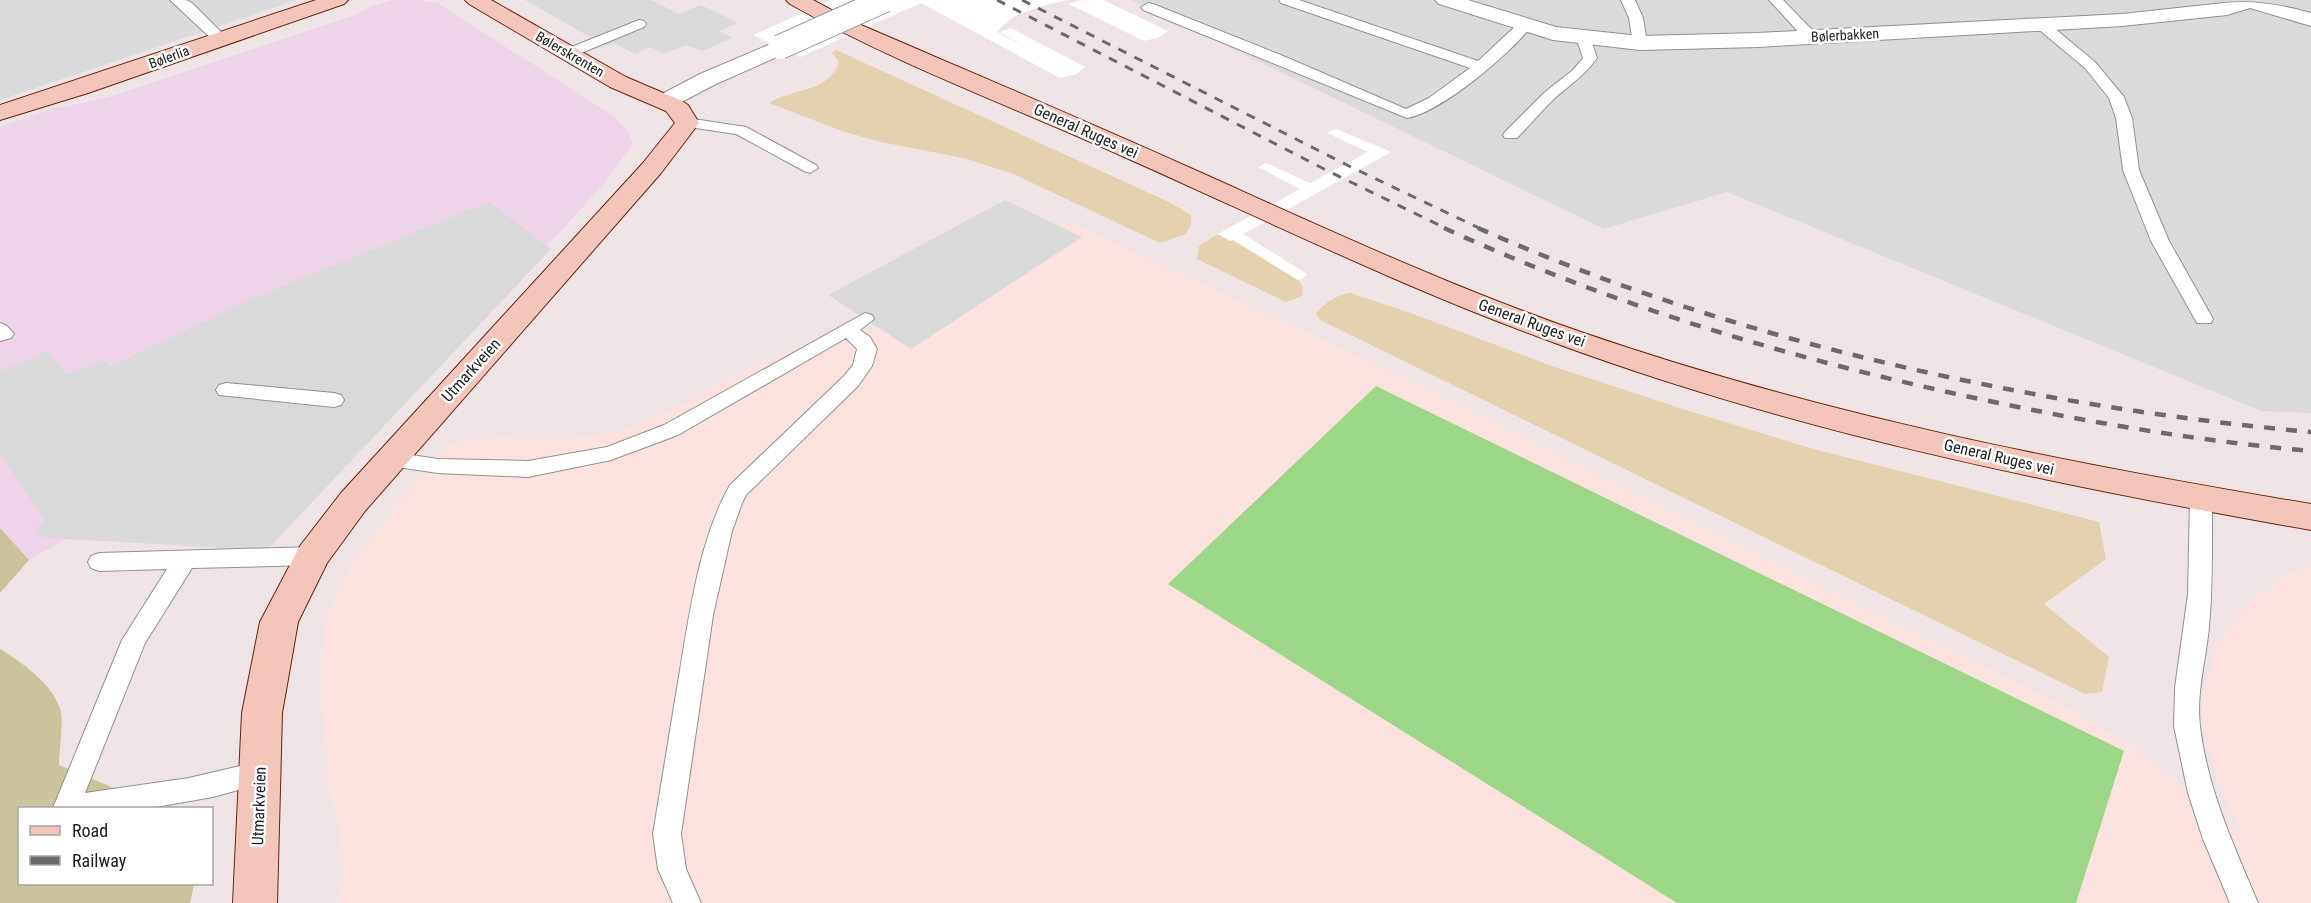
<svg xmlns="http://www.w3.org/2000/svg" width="2311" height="903" font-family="'Roboto Condensed',sans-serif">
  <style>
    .residential { fill: #dbdadb }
    .commercial { fill: #edd4e9 }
    .education { fill: #fce2de }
    .grass { fill: #e4d1ad }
    .forest { fill: #cac39c }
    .pitch { fill: #9bd787 }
    .parking { fill: #d9d9d9 }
    .pier { fill: #fff }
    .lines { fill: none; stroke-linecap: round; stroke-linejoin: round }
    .lane-casing { stroke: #919191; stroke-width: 2 }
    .street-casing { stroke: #919191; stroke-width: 2 }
    .secondary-casing { stroke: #6b250d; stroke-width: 2 }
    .lane { fill: #fff; fill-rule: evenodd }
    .street { fill: #fff; fill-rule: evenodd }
    .secondary { fill: #f4c6bb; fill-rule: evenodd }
    .rail-far1 { stroke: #6b6b6b; stroke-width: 3; stroke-dasharray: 9 9; stroke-linecap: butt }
    .rail { stroke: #6b6b6b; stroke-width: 4.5; stroke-dasharray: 11 11; stroke-linecap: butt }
    .street-bridge-casing { stroke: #919191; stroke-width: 26; stroke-linecap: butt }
    .street-bridge { stroke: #fff; stroke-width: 24 }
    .labels { text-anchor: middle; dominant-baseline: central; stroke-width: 5; stroke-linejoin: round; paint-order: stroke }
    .far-street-label { font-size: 14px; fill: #1d1d1d; stroke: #fff }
    .street-label { font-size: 16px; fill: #1d1d1d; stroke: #fff }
  </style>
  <rect width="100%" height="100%" fill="#eee4e6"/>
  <path class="residential" d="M0 0H297L0 100Z
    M1132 0H2311V413L2261 411 1727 192 1604 229Z"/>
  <path class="commercial" d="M392 0H421L439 4 612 115 625 128 633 143 602 186 267 550 66 539 29 560 0 528V127L52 109 109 97 355 15 372 6Z"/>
  <path class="education" d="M1071 223 1377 365 2080 715 2133 748 2244 837 2217 778 2204 731 2203 701 2216 646 2246 607 2287 574 2311 567V903H338L344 874 340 833 330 789 321 700 323 633 337 591 358 554 449 443 501 437 562 440 626 430 663 414 753 367 830 332 855 328 879 329 911 349 1082 238 1057 225Z"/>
  <path class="grass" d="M836 50 1169 202 1191 215V224L1186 234 1160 243 1011 173 963 158 881 142 842 131 769 103C792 88 829 93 839 62L832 53Z
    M1218 234 1230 241 1233 240 1298 280 1303 287 1302 296 1286 302 1197 259 1199 246Z
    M1350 293 1408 312 1549 365 1686 410 1810 448 2099 522 2106 559 2044 604 2109 657 2102 692 2085 694 1320 320 1316 314C1323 303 1337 295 1350 293Z"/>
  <path class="forest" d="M0 528 29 560 0 593Z
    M0 649C23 663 50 682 60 708 64 720 59 751 59 765L150 803 157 808H20V884H194L190 903H0Z"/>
  <path class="pitch" d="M1376 386 2124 751 2076 903H1677L1168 584Z"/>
  <path class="parking" d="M525 0H651L679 14 701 5 738 23 719 31 733 38 702 51 686 45 664 54 650 47 635 54 614 43 606 46Z
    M1005 200 1082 237 911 349 828 295Z
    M489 202 551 249 267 550 37 537 35 528 46 522 0 453V372L48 351 67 375 101 360 111 366 261 295Z"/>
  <path class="pier" d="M832 0H1067L1045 5 1017 15 1003 25 997 32 1030 49 1000 32 1011 28 1085 67 1077 74 1060 78 921 3 800 57 753 35Z
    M1081 0 1094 6 1083 0H1103L1168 31 1157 38 1144 41 1069 4Z
    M1336 129 1391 152 1243 234 1307 274 1303 278 1298 280 1233 240 1230 241 1218 234 1300 189 1258 167 1266 163 1310 183 1368 152 1327 133Z"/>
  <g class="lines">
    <defs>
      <path id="lane" d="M170 0H186L192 3 225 36 227 39 225 42H215Z
        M1279 0H1299L1478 61 1520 22 1525 21 1532 25C1512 53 1440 113 1407 118L1143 10 1141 7 1148 3 1153 4 1288 58 1406 109 1429 98 1470 68 1281 3Z
        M1621 0H1635L1643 18 1647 43 1645 46 1640 47 1633 43 1629 18Z
        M1769 0H1783L1816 34 1818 37 1816 40H1806Z
        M639 20 644 21 646 24 644 27 574 56 569 57 562 53 564 50Z
        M2042 21 2047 22 2095 62 2124 97 2132 118 2139 170 2169 241 2213 319 2211 323H2197L2151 241 2123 170 2116 118 2109 98 2085 68 2037 28 2035 25 2037 22Z
        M1583 33 1590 37 1597 58C1586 74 1571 84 1556 97 1542 110 1530 125 1517 138H1505L1503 135 1505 132 1545 92 1573 70 1583 58 1576 37Z
        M687 118 746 127 816 165 818 168 810 173 804 171 736 134 682 126 679 123 682 120Z
        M865 313 872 315 874 319 860 330 870 337 877 349 872 366 858 386 746 495 742 503 732 531 713 615 681 834 686 869 701 903H673L658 869 653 834C662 779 671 725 680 670 690 610 700 538 730 485L844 376 853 365 857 349 846 338 678 435 611 460 528 477 438 473 391 466 384 464 380 459 384 454 391 452 438 459 528 461 607 447 664 425Z
        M0 323C7 325 9 328 14 334L11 338 0 341Z
        M226 383 334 393 341 395 344 400 341 405 334 407 219 395 216 390 219 385Z
        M2201 491 2209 493 2212 499C2212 541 2213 584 2209 627 2206 660 2196 693 2200 726 2207 788 2234 846 2258 903H2230L2203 839 2188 793 2174 726 2175 688 2188 594 2190 499 2193 493Z
        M313 547 321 550 324 556 321 562 313 565 192 568 145 643 85 793 189 778 261 761 270 765 274 773 270 781 213 797 150 808H53L122 640 167 569 99 571 91 568 88 562 91 556 99 553Z"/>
      <path id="street" d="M1435 0H1468L1556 27 1640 36 1758 33 2122 14 2224 3C2253 0 2283 5 2311 13V26L2250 8 2227 15 2122 26 1758 47 1640 50 1553 40 1439 4Z
        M780 40 788 42 791 47 788 52 716 84 674 106 666 108 658 106 654 101 658 96 700 74Z"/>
      <path id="secondary" d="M316 0H348L344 4 88 93 0 120V105Z
        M465 0H491L626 77 682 101 688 105 699 123 661 173 365 511 327 563 298 622 282 713 277 903H233L242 713 260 622 300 546 341 493 643 163 675 123 666 111 610 87 469 4Z
        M786 0H813L854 22C968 71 1082 119 1195 170 1322 227 1448 286 1581 332 1818 414 2064 463 2311 504V530C2055 485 1799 433 1555 343 1406 289 1266 220 1122 156 1011 106 896 64 790 4Z"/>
    </defs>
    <use href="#lane" class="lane-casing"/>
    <use href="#street" class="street-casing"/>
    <use href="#secondary" class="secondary-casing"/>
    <use href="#lane" class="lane"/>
    <use href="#street" class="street"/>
    <use href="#secondary" class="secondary"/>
    <path class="rail-far1" d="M997 0 1324 169 1447 229
      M1022 0 1351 167 1481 229"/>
    <path class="rail" d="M1444 228C1614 306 1792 359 1975 398 2086 422 2198 441 2311 451
      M1478 228C1732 341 2035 407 2311 432"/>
    <defs>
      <path id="street-bridge" d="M780 47 885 0"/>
    </defs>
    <use href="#street-bridge" class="street-bridge-casing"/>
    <use href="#street-bridge" class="street-bridge"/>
  </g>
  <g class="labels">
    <g class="far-street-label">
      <text transform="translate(1845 35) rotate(-3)">Bølerbakken</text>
      <text transform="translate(570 54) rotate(30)">Bølerskrenten</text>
      <text transform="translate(169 57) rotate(-20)">Bølerlia</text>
    </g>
    <g class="street-label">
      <text transform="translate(1086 131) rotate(24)">General Ruges vei</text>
      <text transform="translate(1532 323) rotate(20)">General Ruges vei</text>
      <text transform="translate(471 370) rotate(-48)">Utmarkveien</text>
      <text transform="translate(1999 457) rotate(13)">General Ruges vei</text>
      <text transform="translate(259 806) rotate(-88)">Utmarkveien</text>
    </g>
  </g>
  <rect x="18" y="807" width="195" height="78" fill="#ffffff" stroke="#a5a5a5" stroke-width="1.5"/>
  <rect x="30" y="826" width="30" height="9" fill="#f4c6bb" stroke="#a5a5a5" stroke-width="1.5"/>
  <text x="72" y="837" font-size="18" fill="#1d1d1d">Road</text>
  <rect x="30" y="856" width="30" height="9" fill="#6b6b6b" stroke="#a5a5a5" stroke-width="1.5"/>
  <text x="72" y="867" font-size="18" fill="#1d1d1d">Railway</text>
</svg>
